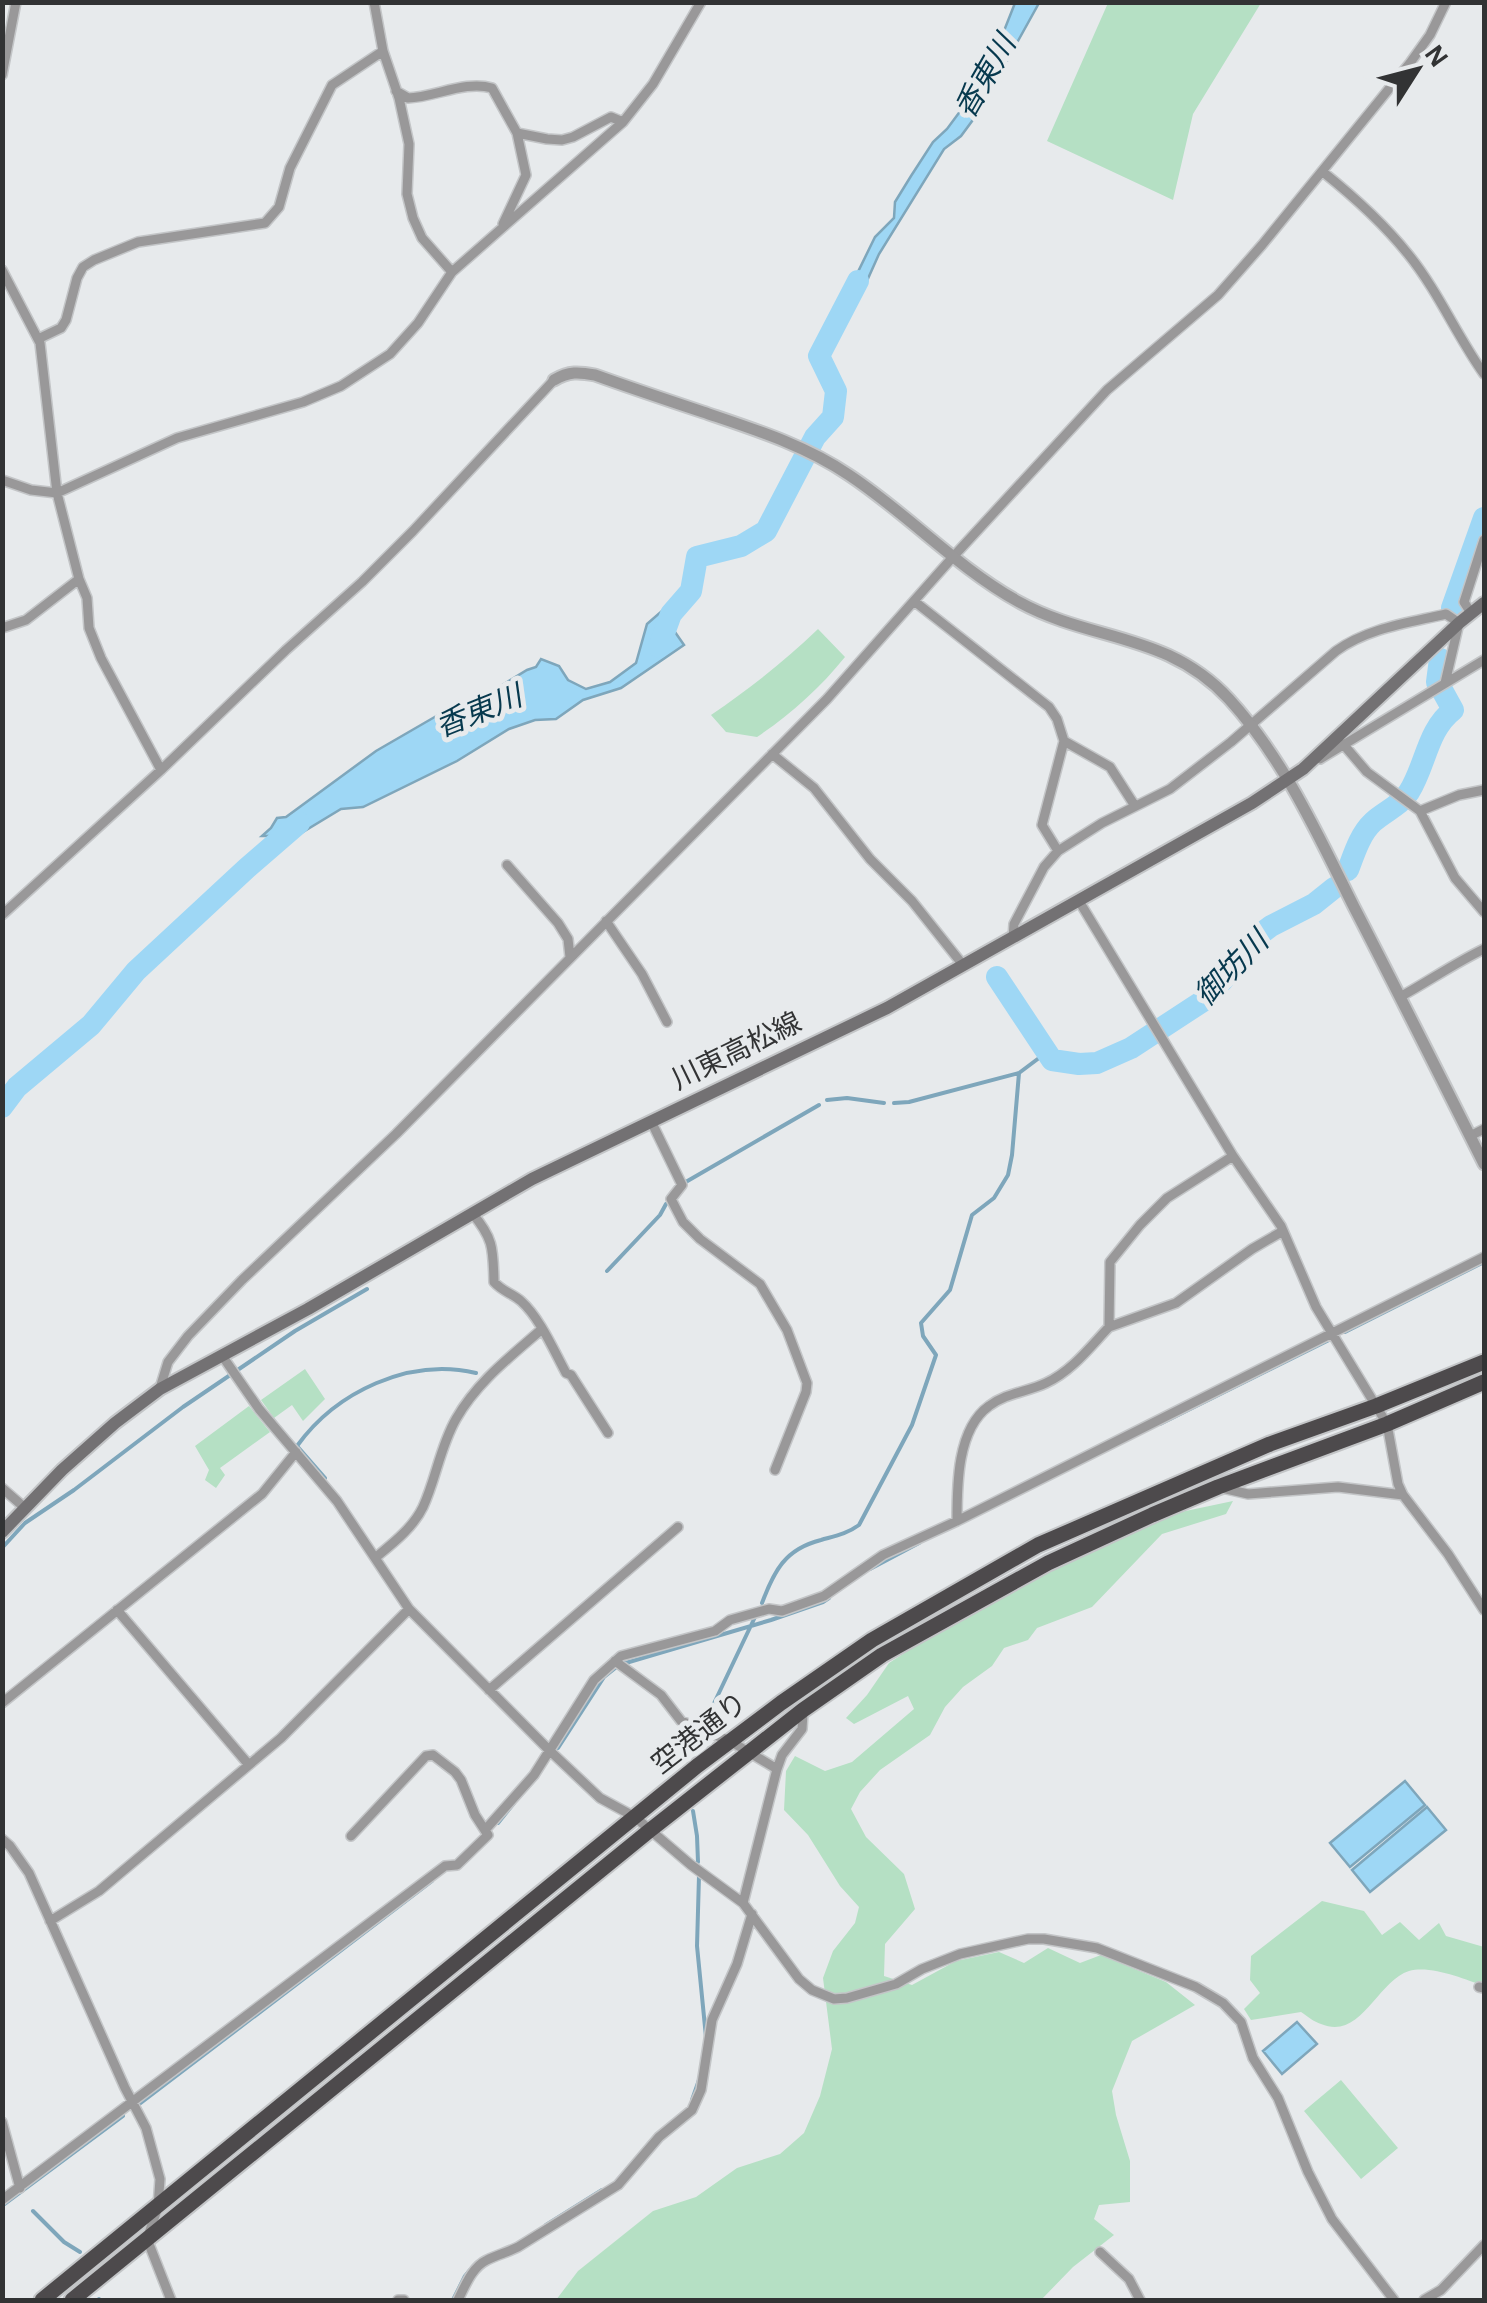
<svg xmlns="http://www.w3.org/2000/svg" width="1487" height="2303" font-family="'Alegreya Sans','Noto Sans JP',sans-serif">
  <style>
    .green { fill: #b5e0c4 }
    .water { fill: #9ed7f5; stroke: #7ea6bb; stroke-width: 2.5 }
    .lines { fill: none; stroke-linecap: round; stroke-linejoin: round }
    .stream { stroke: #7ea6bb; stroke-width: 4 }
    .river { stroke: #9ed7f5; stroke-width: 22 }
    .minor-casing { stroke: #c3c5c7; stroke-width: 12 }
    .tertiary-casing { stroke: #c3c5c7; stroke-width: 15 }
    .secondary-casing { stroke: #c3c5c7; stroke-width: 16 }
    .trunk-casing { stroke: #c3c5c7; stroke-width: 19 }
    .minor { stroke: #999899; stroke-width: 9 }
    .tertiary { stroke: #999899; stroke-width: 11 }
    .secondary { stroke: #737173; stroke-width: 12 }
    .trunk { stroke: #4d4a4c; stroke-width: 15 }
    .labels { text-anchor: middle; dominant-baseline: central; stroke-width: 10; stroke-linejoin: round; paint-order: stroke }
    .street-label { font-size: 28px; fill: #323334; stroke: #e7eaec }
    .water-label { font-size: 30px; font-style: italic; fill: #07394e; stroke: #e7eaec }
  </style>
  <rect width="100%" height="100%" fill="#e7eaec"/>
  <path class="green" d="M1108 3H1261L1193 114 1173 200 1047 141Z
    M818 629 845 657C820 688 790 715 757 737L726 732 711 715C749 689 785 661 818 629Z
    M305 1369 325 1399 303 1421 292 1405 274 1418 261 1400Z
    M249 1406 270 1432 220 1468 225 1475 216 1488 205 1480 209 1470 195 1446Z
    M1233 1501 1226 1514 1162 1534 1092 1607 1037 1628 1028 1640 1004 1648 992 1666 963 1687 945 1707 930 1735 880 1770 860 1792 851 1809 866 1837 904 1874 915 1909 885 1944 884 1976 912 1985 956 1961 999 1952 1024 1963 1048 1948 1080 1963 1101 1955 1166 1982 1195 2005 1132 2041 1112 2091 1116 2115 1130 2161V2202L1099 2205 1094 2219 1114 2235 1073 2267 1041 2300H556L578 2271 653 2211 696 2197 737 2168 780 2154 804 2133 820 2096 832 2049 823 1978 833 1951 855 1923 859 1907 840 1886 808 1835 784 1810 786 1771 795 1756 825 1771 852 1762 914 1709 908 1696 854 1724 846 1718 867 1695 889 1663 979 1605 1162 1516Z
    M1322 1901 1364 1911 1382 1935 1400 1922 1419 1940 1439 1923 1446 1936 1484 1947V1986C1464 1979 1431 1965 1409 1971 1377 1981 1361 2041 1321 2024 1314 2022 1307 2016 1301 2012L1251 2020 1244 2009 1260 1993 1250 1980 1251 1956Z
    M1341 2080 1398 2148 1361 2179 1304 2111Z"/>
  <path class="water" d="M1015 3H1039L978 113 961 136 944 149 879 254 862 292 850 306H835L853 282 875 237 894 218 895 202 911 176 933 142 947 129 967 102 998 46Z
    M663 610 668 622 684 645 621 688 583 700 556 719 535 720 509 729 457 761 363 807 341 809 288 841H274L272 836H262L271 828 277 818 286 817 376 751 445 711 499 687 527 670 536 667 541 659 559 666 568 680 586 689 610 682 636 663 647 624Z
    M1405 1781 1425 1805 1350 1867 1330 1843Z
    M1427 1807 1446 1830 1370 1892 1352 1870Z
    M1297 2022 1317 2044 1282 2074 1263 2051Z"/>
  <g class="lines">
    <path class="stream" d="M827 1100 847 1098 884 1103
      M894 1103 909 1102 1019 1073
      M684 1183 819 1105
      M607 1271 660 1215 666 1204
      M1345 1332 1484 1262
      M1160 1424 1331 1339
      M325 1478 297 1446C336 1392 409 1357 476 1373
      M2 1548 25 1523 74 1490 183 1407 295 1331 367 1289
      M870 1569 919 1543
      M762 1603C774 1571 785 1549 821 1540 835 1536 847 1534 859 1525L912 1425 936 1355 923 1336 921 1323 950 1290 972 1215 994 1198 1008 1175 1012 1155 1019 1073 1039 1058 1048 1055
      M708 1716 755 1617
      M699 1745 701 1734
      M558 1748 604 1677 619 1665 771 1620 823 1602 829 1598
      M693 1811 697 1836 698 1862
      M498 1823 514 1803
      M699 1876 697 1946 706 2037
      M692 2100 699 2080
      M138 2105 432 1881
      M2 2206 123 2116
      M33 2211 64 2242 80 2252
      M546 2225 602 2190
      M99 2299V2300
      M453 2300 465 2276 470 2270"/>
    <path class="river" d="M1452 608 1484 518
      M659 647 671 614 691 591 697 557 741 546 766 531 815 437 833 417 836 391 819 356 858 281
      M1437 682 1440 659
      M1348 870C1354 854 1360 834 1373 822 1385 811 1400 806 1409 792 1426 765 1427 730 1453 710L1442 690
      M997 977 1052 1060 1079 1064 1097 1063 1131 1048 1203 1001 1222 981 1259 935 1271 926 1314 904 1334 888
      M2 1107 17 1087 91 1025 136 971 247 868 299 823"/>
    <defs>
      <path id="minor" d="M374 2 383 51 399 98 409 144 407 194 413 218 422 238 452 272
        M2 75 16 2
        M396 91 408 98C435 97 466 80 492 88L517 133 547 139 562 140 573 137 611 117 623 122
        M1323 172C1353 196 1384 224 1408 254 1438 291 1457 336 1484 374
        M503 224 526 175 517 133
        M2 270 40 343 57 493 79 579 87 598 89 628 101 658 161 770
        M38 339 61 328 66 320 77 278 83 267 94 260 138 242 265 223 279 207 290 168 332 85 383 51
        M2 480 31 490 57 493 177 438 303 402 341 386 390 354 418 323 452 272 623 122 653 84 701 2
        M914 601 1049 707 1057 719 1064 741 1042 825 1058 851
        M1471 613 1464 602 1484 540
        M2 628 26 620 79 579
        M1064 741 1110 767 1135 806
        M1343 744 1367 772 1420 811 1455 878 1484 912
        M772 754 814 788 870 859 912 901 963 965
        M1320 759 1484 660
        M1420 811 1459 795 1484 790
        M507 865 558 923 568 939 570 957
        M1079 901 1233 1156 1281 1226 1316 1307 1387 1424 1398 1484 1403 1495 1448 1554 1484 1610
        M2 915 161 770 286 650 362 582 413 531 554 380
        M606 921 642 974 667 1022
        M1013 938 1014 924 1044 867 1058 851 1102 823 1170 789 1231 742 1336 651C1368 628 1408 623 1446 614L1459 623 1445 683
        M1400 997C1429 981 1455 963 1484 949
        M651 1121 682 1185 671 1199 683 1222 700 1239 760 1284 787 1330 807 1383 806 1392 775 1470
        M1470 1136 1484 1129
        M472 1213C494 1239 493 1249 494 1282 503 1292 512 1293 521 1301 540 1318 554 1351 566 1373L571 1375 608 1433
        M1109 1327 1176 1303 1252 1249 1283 1231
        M223 1357 259 1409 337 1501 409 1609 549 1750 600 1798 635 1817 691 1865 743 1903 799 1979 812 1990 834 1999 847 1998 896 1984 922 1969 960 1954 1028 1939H1044L1097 1948 1196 1987 1223 2003 1241 2022 1253 2058 1278 2098 1308 2172 1332 2219 1394 2300
        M160 1388 168 1362 188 1336 242 1280 396 1134 827 699 952 558 1107 390 1218 295 1262 245 1410 63 1430 35 1446 2
        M2 1488 25 1508
        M1222 1488 1248 1494 1338 1487 1403 1495
        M957 1521C957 1485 957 1429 989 1406 1006 1393 1027 1392 1046 1383 1072 1371 1090 1347 1109 1327L1110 1262 1140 1225 1167 1198 1233 1156
        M375 1558C392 1544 413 1528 423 1507 436 1479 440 1447 456 1419 477 1382 510 1357 542 1329
        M117 1610 249 1765
        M615 1661 661 1695 681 1721 730 1741 777 1769
        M489 1690 678 1527
        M2 1703 262 1494 296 1452
        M485 1830 534 1775 594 1680 621 1656 715 1631 730 1620 769 1609 782 1611 824 1596 883 1555 957 1521 1484 1257
        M2 1839 10 1846 29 1873 125 2088 146 2128 160 2179 158 2207 147 2239 171 2300
        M743 1903 777 1769 782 1755 802 1729 803 1713
        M50 1921 99 1891 281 1738 409 1609
        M1479 1987 1484 1988
        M2 2122 20 2188
        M2 2200 445 1866 457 1865 488 1835 475 1815 461 1780 455 1772 433 1755 426 1756 351 1836
        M1100 2252 1129 2279 1140 2300
        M398 2300H404
        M458 2300C465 2286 472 2267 487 2260 497 2255 508 2252 518 2247L618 2185 659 2137 692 2110 701 2090 712 2020 737 1964 752 1914
        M1424 2300 1441 2290 1484 2245"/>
      <path id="tertiary" d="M554 380C569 371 579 372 595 375 631 388 667 400 703 412 753 429 805 445 849 475 908 514 956 567 1019 602 1092 642 1167 632 1229 699 1284 759 1318 835 1354 907 1398 992 1441 1078 1484 1164"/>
      <path id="secondary" d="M2 1532 62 1470 115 1423 160 1389 308 1309 532 1179 887 1008 1252 803 1303 769 1459 623 1484 603"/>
      <path id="trunk" d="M42 2300 697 1766 781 1703 872 1640 1038 1545 1270 1444 1376 1406 1484 1362
        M72 2300 649 1831 803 1710 882 1655 1048 1563 1152 1515 1218 1487 1387 1424 1484 1382"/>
    </defs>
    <use href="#minor" class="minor-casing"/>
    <use href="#tertiary" class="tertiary-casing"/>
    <use href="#secondary" class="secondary-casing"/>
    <use href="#trunk" class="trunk-casing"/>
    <use href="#minor" class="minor"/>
    <use href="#tertiary" class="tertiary"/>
    <use href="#secondary" class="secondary"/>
    <use href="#trunk" class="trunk"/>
  </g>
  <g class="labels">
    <g class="street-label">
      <text transform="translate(737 1052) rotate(-26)">川東高松線</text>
      <text transform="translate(700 1734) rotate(-38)">空港通り</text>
    </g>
    <g class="water-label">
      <text transform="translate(986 77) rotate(-60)">香東川</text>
      <text transform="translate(479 712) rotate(-22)">香東川</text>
      <text transform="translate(1232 969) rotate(-46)">御坊川</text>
    </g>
  </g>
  <rect width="1487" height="2303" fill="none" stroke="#323334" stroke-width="10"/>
  <g transform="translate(1417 70) rotate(54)" stroke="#e7eaec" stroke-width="8" paint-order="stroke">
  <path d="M0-8L18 38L0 25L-18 38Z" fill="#323334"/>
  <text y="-15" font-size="28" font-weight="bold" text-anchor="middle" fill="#323334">N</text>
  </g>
</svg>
